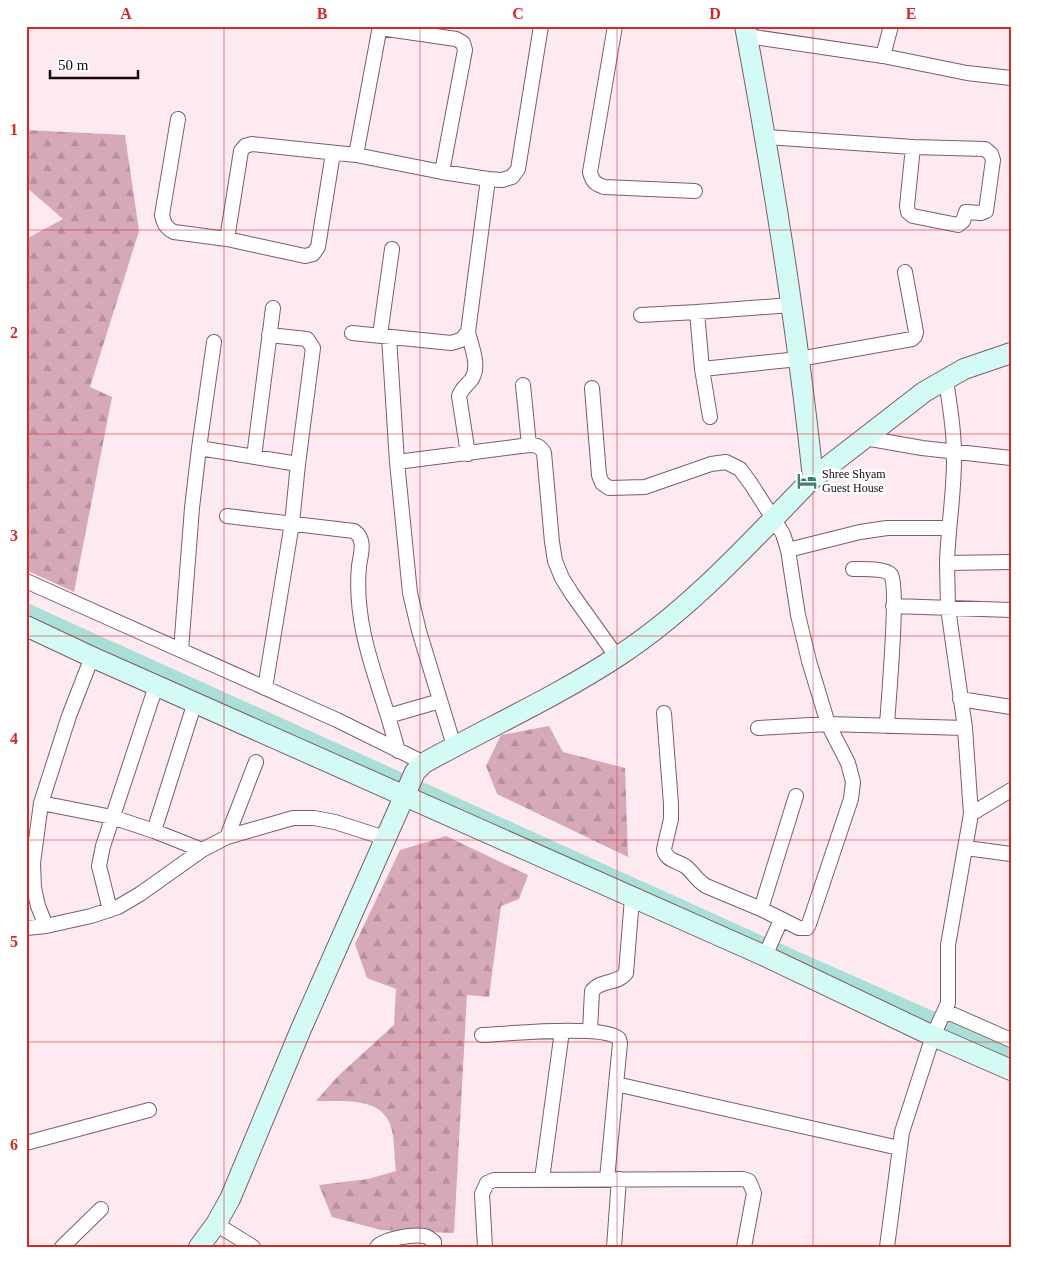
<svg xmlns="http://www.w3.org/2000/svg" width="1037" height="1273" font-family="Georgia,serif">
  <style>
    .forest { fill: url(#forest-firs) }
    .lines { fill: none; stroke-linecap: round; stroke-linejoin: round }
    .canal { stroke: #aadfd7; stroke-width: 12 }
    .street-casing { stroke: #7a5e68; stroke-width: 16 }
    .secondary-casing { stroke: #7a5e68; stroke-width: 22 }
    .street { stroke: #fff; stroke-width: 14 }
    .secondary { stroke: #d3faf5; stroke-width: 20 }
    .grid { fill: none; stroke: #d62828; stroke-width: 1; stroke-opacity: 0.55 }
    .labels { text-anchor: middle; dominant-baseline: central; stroke-width: 5; stroke-linejoin: round; paint-order: stroke }
    .poi-label { font-size: 12px; fill: #13080c; stroke: #fff; text-anchor: start }
    .neatline { fill: none; stroke: #d62828; stroke-width: 2 }
    .grid-label { font-size: 16px; text-anchor: middle; font-weight: bold; fill: #d62828 }
  </style>
  <defs>
    <pattern id="forest-firs" width="22" height="20" patternUnits="userSpaceOnUse" patternTransform="scale(1.25)"><rect width="22" height="20" fill="#d5a9b8"/><path d="M5 1l3.5 6h-7zM16 11l3.5 6h-7z" fill="#b6909d"/></pattern>
  </defs>
  <rect width="100%" height="100%" fill="#fde9f0"/>
  <path class="forest" d="M26 130 125 135 139 231 90 387 112 397 74 592 26 570V239L63 219 26 187Z
    M549 726 563 752 625 768 628 857 497 794 486 766 501 735Z
    M446 836 528 875 519 899 501 906 489 997 467 995 454 1233 381 1230 332 1217 319 1185 368 1179 396 1171C394 1158 395 1136 390 1124 379 1096 341 1102 316 1101L338 1076 394 1025 396 989 367 978 355 944 400 850Z"/>
  <g class="lines">
    <path class="canal" d="M26 609 764 943 1011 1052"/>
    <defs>
      <path id="street" d="M615 26 590 172C592 181 595 184 604 187L695 191
        M380 28 456 39 463 43 465 50 442 172
        M747 36 883 56 967 73 1011 78
        M883 56 891 26
        M178 119 162 215C164 224 166 228 174 232L227 239 305 256 313 254 318 247 333 153
        M766 137 913 147 985 149 991 154 993 160 986 211 981 213 966 212 963 221 958 225 913 216 908 212 907 206 913 147
        M356 155 380 26
        M227 239 241 151 245 146 252 144 356 155 442 172 488 179 502 180 512 177 518 169 541 26
        M697 312 702 369 710 417
        M641 315 697 312 792 305
        M468 332C471 346 481 367 471 380 466 386 462 388 459 396L468 454
        M352 333 451 343 461 340 468 332 488 179
        M380 335 392 249
        M389 337 397 462 410 593 419 631 454 746
        M702 369 799 359 912 339 915 336 916 332 905 272
        M946 379C949 403 954 427 954 452 955 489 948 526 947 563
        M523 385 529 445
        M592 388 599 475 602 483 609 488 645 487 711 464 726 462 740 469 751 484 783 534 788 550 860 532 887 528H948
        M865 438 922 448 1011 458
        M199 448 298 464
        M254 457 273 308
        M397 462 529 445C537 445 540 446 544 453L552 542 555 561 562 578 572 594 617 657
        M227 516 354 531C366 539 361 553 359 566 354 620 372 666 388 716
        M853 569C861 569 886 568 891 575 899 588 888 704 887 726
        M26 581 337 720 424 763
        M893 606 1011 610
        M181 650 192 508 199 448 214 342
        M265 688 292 523 298 464 313 348 307 339 269 335
        M960 699 1011 707
        M664 713 671 804V819L664 849C665 860 677 861 685 866 693 872 697 881 706 886L761 909 799 928H807L809 924 851 799 853 782 848 763 828 724 809 661 798 615 788 550
        M758 728 828 724 965 728
        M398 751 388 716 440 701
        M41 803 112 817 154 831 202 850
        M971 814 1011 790
        M154 831 195 702
        M227 837 256 762
        M966 848 1011 854
        M761 909 796 796
        M110 910 99 866 103 846 156 686
        M46 926 38 906 34 888 33 863 41 803 69 716 92 657
        M26 928 46 926 91 916 118 907 140 894 202 850 227 837 293 818H314L335 822 385 838
        M765 956 781 920
        M945 1011 1011 1040
        M590 1031 592 991C601 979 617 985 626 973L632 898
        M482 1035C505 1034 606 1024 619 1039L620 1043 607 1179
        M616 1084 899 1148
        M26 1143 149 1110
        M542 1179 562 1031
        M216 1224 253 1247
        M62 1247 101 1209
        M377 1247C383 1239 413 1234 424 1236 428 1236 431 1240 434 1242V1247
        M485 1247 482 1194 487 1183 494 1180 743 1179 749 1181 754 1193 744 1247
        M614 1247 619 1179
        M887 1247 902 1132 933 1036 948 1003V945L971 814 965 728 948 608 947 563 1011 562"/>
      <path id="secondary" d="M813 478 924 392 964 369 1011 353
        M26 626 92 657 765 956 933 1036 1011 1070
        M199 1247 216 1224 230 1199 301 1029 415 772 424 763C489 727 558 696 620 655 693 607 752 540 813 478 797 326 773 176 745 26"/>
    </defs>
    <use href="#street" class="street-casing"/>
    <use href="#secondary" class="secondary-casing"/>
    <use href="#street" class="street"/>
    <use href="#secondary" class="secondary"/>
  </g>
  <path class="grid" d="M224 26V1247M420 26V1247M617 26V1247M813 26V1247M26 230H1011M26 434H1011M26 636H1011M26 840H1011M26 1042H1011"/>
  <defs>
    <symbol id="hotel-bare" viewBox="-9 -9 18 18"><path d="M-6-4.5h1.5V1H6V5H4.5V3h-9V5H-6ZM-4 0a1.8 1.8 0 1 1 3.6 0ZM.5 0V-2.5h3Q6-2.5 6 0Z" fill="#3b8177" stroke="#fff" stroke-width="2.5" paint-order="stroke"/></symbol>
  </defs>
  <g fill-rule="evenodd">
    <use href="#hotel-bare" x="793" y="467" width="28" height="28"/>
  </g>
  <g class="labels">
    <g class="poi-label">
      <text x="822" y="474">Shree Shyam<tspan x="822" dy="14">Guest House</tspan></text>
    </g>
  </g>
  <rect width="1037" height="1273" fill="none" stroke="#ffffff" stroke-width="55"/>
  <path d="M50 70v8h88v-8" fill="none" stroke="#13080c" stroke-width="2.5"/>
  <text x="58" y="70" font-size="15" fill="#13080c" stroke="#ffffff" stroke-width="4" paint-order="stroke">50 m</text>
  <rect x="28" y="28" width="982" height="1218" class="neatline"/>
  <g class="grid-label">
    <text x="126" y="19">A</text>
    <text x="322" y="19">B</text>
    <text x="518" y="19">C</text>
    <text x="715" y="19">D</text>
    <text x="911" y="19">E</text>
    <text x="14" y="135">1</text>
    <text x="14" y="338">2</text>
    <text x="14" y="541">3</text>
    <text x="14" y="744">4</text>
    <text x="14" y="947">5</text>
    <text x="14" y="1150">6</text>
  </g>
</svg>
